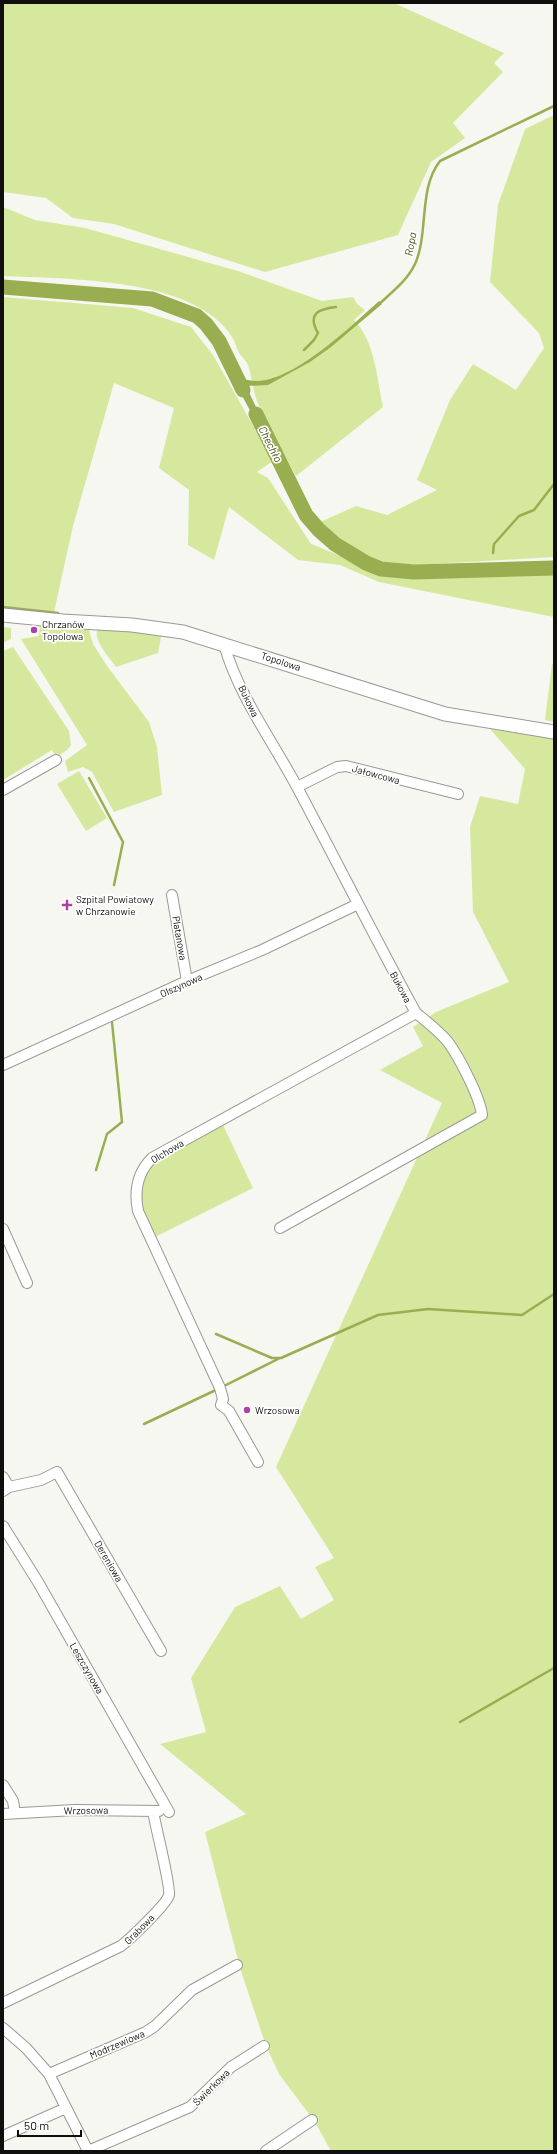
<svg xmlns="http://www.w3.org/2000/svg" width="557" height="2154" font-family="Barlow,sans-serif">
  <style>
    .green { fill: #d6e89e }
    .water { fill: #99ae51 }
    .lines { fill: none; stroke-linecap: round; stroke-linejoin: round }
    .stream { stroke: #99ae51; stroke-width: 2.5 }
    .river { stroke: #99ae51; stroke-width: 15 }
    .minor-casing { stroke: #989a94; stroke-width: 12 }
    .tertiary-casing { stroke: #989a94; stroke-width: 15 }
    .minor { stroke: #fff; stroke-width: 10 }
    .tertiary { stroke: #fff; stroke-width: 13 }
    .poi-dot { fill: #ac44a6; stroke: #fff; stroke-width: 1.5 }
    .labels { text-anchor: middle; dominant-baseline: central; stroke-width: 3.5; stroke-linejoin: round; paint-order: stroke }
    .poi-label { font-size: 10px; fill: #0f100e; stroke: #fff; text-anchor: start }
    .street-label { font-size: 10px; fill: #0f100e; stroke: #fff }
    .water-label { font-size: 11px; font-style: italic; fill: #45520d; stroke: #fff }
  </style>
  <rect width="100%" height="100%" fill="#f5f7f0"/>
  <path class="green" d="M3 3H394L504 53 494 63 503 72 453 123 465 138 431 162 398 235 265 272 114 224 73 218 46 198 3 192Z
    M554 115V557L417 565 375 561 318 523 356 506 387 515 437 490 417 480 450 400 473 364 516 390 544 348 539 333 490 282 498 205 525 129Z
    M3 207 35 220 85 228 238 271 322 301 353 297 357 304 365 310 354 320C375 341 377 379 383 407L296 476C283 452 267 427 257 401 252 389 252 373 247 363 245 360 242 357 240 354 236 349 236 342 232 337 195 277 66 279 3 276Z
    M3 297 133 308 191 327 213 355 273 461 257 472 268 478 311 544 386 574 417 576 554 572V617L379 582 340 565 298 560 229 507 214 560 188 545 189 490 159 468 174 408 114 383 73 526 54 612 3 606Z
    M40 624 83 627 89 630 93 644 107 666 149 722 157 747 162 795 114 812 92 772 83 767 68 772 65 761 87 745 21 639 39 636Z
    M3 627 11 628V639L3 643Z
    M102 628 162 632 158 653 116 667C110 658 94 642 97 630Z
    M13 647 69 731 71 745 67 750 56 757 52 750 3 780V651Z
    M552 664H554V722L545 720Z
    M490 729 554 738V2151H331L315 2122 279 2074 266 2046 240 1968 205 1832 246 1814 160 1744 206 1732 191 1678 235 1607 280 1586 301 1619 334 1600 315 1567 334 1558 276 1467 442 1103 380 1070 423 1046 413 1027 436 1012 509 982 473 912 470 827 480 796 518 804 525 769Z
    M79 771 107 818 86 831 57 784Z
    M222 1123 253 1188 155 1237 142 1207V1183L153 1161Z"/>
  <path class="water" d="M379 301 382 304 331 347 310 362 268 385 246 386 268 432 262 433 230 373 237 369 242 379C247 380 253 381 257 381 296 380 351 326 379 301Z"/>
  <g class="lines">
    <path class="stream" d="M378 305C392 292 407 281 415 264 429 233 418 189 440 161L554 106
      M304 350 314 340 318 333C307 314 318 309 336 307
      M493 553 494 544 519 516 534 510 554 484
      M473 571 475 566
      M3 607 58 613
      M89 778 123 842 114 885
      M96 1170 107 1134 122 1122 112 1022
      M216 1334 272 1358H281L378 1315 428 1309 522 1315 554 1294
      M222 1387 280 1358
      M144 1424 218 1389
      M460 1722 554 1668"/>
    <path class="river" d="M3 287 152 299 197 316 206 324 219 341 243 390
      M256 414 306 515 319 530 335 544 366 563 381 569 414 572 554 568"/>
    <defs>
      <path id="minor" d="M224 644C238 695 272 740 297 787 337 862 375 938 416 1013 427 1022 439 1031 448 1042 459 1057 480 1097 482 1115L280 1228
        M297 787 337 767 346 766 458 794
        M3 790 56 760
        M172 895 187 981
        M3 1065 187 981 262 950 358 904
        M3 1229 27 1283
        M258 1462 229 1411 221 1405 223 1399 220 1388 138 1211C134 1191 137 1173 152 1158L416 1013
        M3 1477 9 1487
        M3 1491 9 1487 41 1480 57 1472 161 1651
        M3 1526 38 1582 169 1812
        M3 1785 13 1801 15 1813
        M3 1814 75 1810 159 1811
        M3 2003 121 1946C130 1939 167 1904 169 1895 171 1886 155 1825 153 1811
        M3 2028 26 2048 49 2074 88 2151
        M49 2074 146 2032 155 2026 192 1990 237 1965
        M3 2136 66 2108
        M88 2151 190 2107 231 2067 264 2046
        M266 2151 312 2120"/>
      <path id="tertiary" d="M3 615 63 621 132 625 183 632 445 714 554 732"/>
    </defs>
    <use href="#minor" class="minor-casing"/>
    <use href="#tertiary" class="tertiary-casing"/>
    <use href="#minor" class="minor"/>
    <use href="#tertiary" class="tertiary"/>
  </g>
  <g class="poi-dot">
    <circle cx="34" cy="630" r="4"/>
    <path d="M65 899h4v4h4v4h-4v4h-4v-4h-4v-4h4z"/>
    <circle cx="247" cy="1410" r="4"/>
  </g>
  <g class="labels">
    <g class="poi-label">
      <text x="42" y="624">Chrzanów<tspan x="42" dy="12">Topolowa</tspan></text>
      <text x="76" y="899">Szpital Powiatowy<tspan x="76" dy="12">w Chrzanowie</tspan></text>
      <text x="255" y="1410">Wrzosowa</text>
    </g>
    <g class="street-label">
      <text transform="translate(281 661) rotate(18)">Topolowa</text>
      <text transform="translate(249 701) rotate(64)">Bukowa</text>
      <text transform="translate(376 774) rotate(15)">Jałowcowa</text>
      <text transform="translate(180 938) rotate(80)">Platanowa</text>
      <text transform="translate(181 985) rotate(-24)">Olszynowa</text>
      <text transform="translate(401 987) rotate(62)">Bukowa</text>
      <text transform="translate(167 1151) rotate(-31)">Olchowa</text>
      <text transform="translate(109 1561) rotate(60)">Dereniowa</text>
      <text transform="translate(87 1668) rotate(60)">Leszczynowa</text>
      <text transform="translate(86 1810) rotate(-1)">Wrzosowa</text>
      <text transform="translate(139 1929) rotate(-45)">Grabowa</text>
      <text transform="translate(117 2044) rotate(-23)">Modrzewiowa</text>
      <text transform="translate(211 2087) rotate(-45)">Świerkowa</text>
    </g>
    <g class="water-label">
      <text transform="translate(410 244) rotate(-80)">Ropa</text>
      <text transform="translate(271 444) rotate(63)">Chechło</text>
    </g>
  </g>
  <rect width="557" height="2154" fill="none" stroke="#0f100e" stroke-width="8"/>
  <path d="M18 2130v6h63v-6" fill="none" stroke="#0f100e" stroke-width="2"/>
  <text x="24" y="2130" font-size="12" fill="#0f100e" stroke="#ffffff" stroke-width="3" paint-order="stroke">50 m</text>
</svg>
